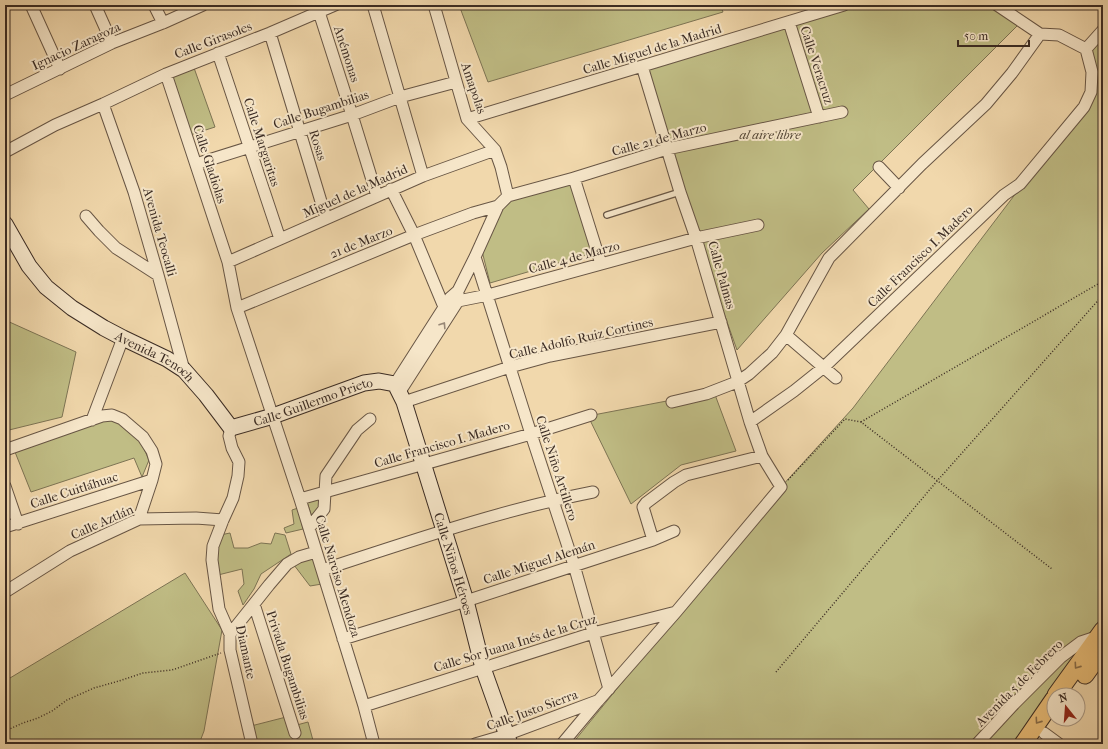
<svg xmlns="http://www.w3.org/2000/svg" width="1108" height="749" font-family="'IM FELL French Canon',serif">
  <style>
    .green { fill: #c0bd85; stroke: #7d7454 }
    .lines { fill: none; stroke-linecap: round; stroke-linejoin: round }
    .lane-casing { stroke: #685645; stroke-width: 8 }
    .street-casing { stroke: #685645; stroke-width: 13 }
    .secondary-casing { stroke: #3a2b23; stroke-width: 17 }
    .primary-casing { stroke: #3a2b23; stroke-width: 19 }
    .path { stroke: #3a2b23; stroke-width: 1.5; stroke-dasharray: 1 2; stroke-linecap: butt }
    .lane { stroke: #f6e6c9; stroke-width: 5.5 }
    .street { stroke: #f6e6c9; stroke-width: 11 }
    .secondary { stroke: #f6e6c9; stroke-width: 15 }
    .primary { stroke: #e8bc76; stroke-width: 17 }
    .oneway { stroke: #988876 }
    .oneway2 { stroke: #886c48 }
    .labels { text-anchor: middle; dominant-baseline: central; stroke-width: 4; stroke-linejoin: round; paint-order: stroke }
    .street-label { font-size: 13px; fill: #3a2b23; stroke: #f6e6c9 }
    .park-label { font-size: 13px; font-style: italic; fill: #554837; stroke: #f6e6c9 }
  </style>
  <rect width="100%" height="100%" fill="#f1d8ac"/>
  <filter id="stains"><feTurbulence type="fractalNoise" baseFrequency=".005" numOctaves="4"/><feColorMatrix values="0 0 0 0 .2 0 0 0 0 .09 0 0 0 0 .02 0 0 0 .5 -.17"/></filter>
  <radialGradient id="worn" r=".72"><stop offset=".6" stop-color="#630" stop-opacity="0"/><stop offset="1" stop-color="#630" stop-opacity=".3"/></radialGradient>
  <path class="green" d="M459 5H720L723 12 488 82Z
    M849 5H996L1021 22 853 190 869 209 822 253 737 350 694 229 647 69Z
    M1103 36V628L1023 744H979L1046 678 967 744H572L781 487 853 408 1095 89 1091 50Z
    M193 65 215 127 187 136 167 75Z
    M573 178 596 252 490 283 482 251 508 198Z
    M5 320 76 352 62 417 5 431Z
    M714 392 736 451 681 465 631 504 588 416Z
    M110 417 140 440 149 460 142 477 134 458 31 492 15 452 72 432Z
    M323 496V508L313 520 306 499Z
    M298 508 303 529 286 533 284 528 294 524 292 510Z
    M230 533 234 548H248L261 543 271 544 275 533 285 535 291 554 261 574 254 589 243 605 238 591 244 584 242 569 218 575 215 536Z
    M311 554 322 584 310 586 294 565Z
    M185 573 222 630 204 731 199 744H5V681Z
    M290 716 293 726 308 722 314 744H256L251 726Z"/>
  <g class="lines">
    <defs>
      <path id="lane" d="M607 215 680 192"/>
      <path id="street" d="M31 5 60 69
        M95 5 112 43
        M154 5 163 23
        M373 5 423 176
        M434 5 467 119 495 150 501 167 508 196
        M319 12 352 115 377 196
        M789 22 819 117
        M270 33 326 218
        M1086 49 1103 30
        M218 53 280 239
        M166 74 228 262 237 308 300 499 364 706 374 744
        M5 95 112 43 163 23 203 5
        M103 104 134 192 158 275 184 370
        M467 119 844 5
        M5 152 55 125 103 104 166 74 270 33 335 5
        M196 164 352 115 400 97 456 82
        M879 167 899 188
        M574 178 601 264
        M391 189 414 235 444 307
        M86 216 99 231 116 248 158 275
        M475 257 531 434 574 565 609 689
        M228 262 423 176 495 150
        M458 301 488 295 696 238 758 225
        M237 308 414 235 473 213 498 206
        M786 335 836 378
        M395 384 450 298 458 291
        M399 393 458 301V291L475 257 498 206 508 196 574 178 667 149 842 112
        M404 402 510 367 550 356 721 322
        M672 402 706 394 737 382 749 374 772 353 786 335 829 258 922 164 986 104 1012 73 1040 34
        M92 420 123 338
        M750 422 794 391 824 367 1004 195 1020 184 1084 107 1091 92 1092 72 1086 49 1059 35 1040 34 997 5
        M231 428 229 436 232 448 239 462 238 476 233 498 223 520 213 546 212 560 219 609 230 634V650L252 744
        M5 450 102 416 112 415 122 419 143 437 152 451 156 464 152 480 139 519
        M5 486 18 524
        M300 499 531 434 591 415
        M5 527 152 480
        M309 528 324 509 326 476 357 430 370 419
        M653 540 643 507 646 503 674 482 686 475 762 456
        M322 570C411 541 501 510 593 492
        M5 592 70 551 139 519 196 518 223 520
        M254 604 295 733
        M230 634 269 585 287 564 299 557 316 552
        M343 639 466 601 653 540 674 531
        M364 706 593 633 676 612
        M1044 733 1059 744
        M475 744 506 735 597 701
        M562 744 598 701 676 612 781 487 762 456 750 422 696 238 680 192 642 66
        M977 744 1014 704 1061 657 1081 642 1099 636"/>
      <g id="secondary">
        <path id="s1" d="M5 224 29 266 46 287 72 308 104 328 123 338 167 359 184 370 206 395 231 428 273 416 364 383 379 381 395 384 404 402 466 601 483 668 510 744"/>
      </g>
      <path id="primary" d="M1085 675 1103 650
        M1056 695 1103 630
        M1023 744 1054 699"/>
    </defs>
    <use href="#lane" class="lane-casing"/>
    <use href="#street" class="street-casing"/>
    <use href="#secondary" class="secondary-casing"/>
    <use href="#primary" class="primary-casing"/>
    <path class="path" d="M861 422 1103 281
      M788 480 845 419 861 422 1052 569
      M776 672 937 481 1103 295
      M5 731 23 723 38 718 52 711 67 700 94 688 119 681 143 673 172 670 221 653"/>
    <use href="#lane" class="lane"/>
    <use href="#street" class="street"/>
    <use href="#secondary" class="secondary"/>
    <use href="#primary" class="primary"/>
  </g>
  <defs><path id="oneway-chevron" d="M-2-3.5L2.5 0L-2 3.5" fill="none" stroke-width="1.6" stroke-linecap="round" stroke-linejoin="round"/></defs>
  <use class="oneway" href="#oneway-chevron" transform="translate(443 325) rotate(-57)"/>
  <g class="oneway2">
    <use href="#oneway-chevron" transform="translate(1077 666) rotate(125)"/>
    <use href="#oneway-chevron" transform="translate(1038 721) rotate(125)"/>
  </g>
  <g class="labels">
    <g class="street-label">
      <text transform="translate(213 40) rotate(-21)">Calle Girasoles</text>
      <text transform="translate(76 46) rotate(-25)">Ignacio Zaragoza</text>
      <text transform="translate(652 49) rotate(-17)">Calle Miguel de la Madrid</text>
      <text transform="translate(347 54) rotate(72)">Anémonas</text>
      <text transform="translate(817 65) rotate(72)">Calle Veracruz</text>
      <text transform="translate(474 88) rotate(71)">Amapolas</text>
      <text transform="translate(321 109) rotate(-18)">Calle Bugambilias</text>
      <text transform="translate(659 139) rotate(-15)">Calle 21 de Marzo</text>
      <text transform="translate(262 142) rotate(72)">Calle Margaritas</text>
      <text transform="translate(318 145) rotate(73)">Rosas</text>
      <text transform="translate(210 164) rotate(72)">Calle Gladiolas</text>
      <text transform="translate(355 191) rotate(-24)">Miguel de la Madrid</text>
      <text transform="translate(160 232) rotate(74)">Avenida Teocalli</text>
      <text transform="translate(361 242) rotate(-22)">21 de Marzo</text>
      <text transform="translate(920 256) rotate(-44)">Calle Francisco I. Madero</text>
      <text transform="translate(574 257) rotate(-15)">Calle 4 de Marzo</text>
      <text transform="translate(722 275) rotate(74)">Calle Palmas</text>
      <text transform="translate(581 338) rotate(-13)">Calle Adolfo Ruiz Cortines</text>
      <text stroke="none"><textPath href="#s1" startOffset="205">Avenida Tenoch</textPath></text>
      <text stroke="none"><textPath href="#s1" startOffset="398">Calle Guillermo Prieto</textPath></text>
      <text transform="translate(442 444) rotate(-16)">Calle Francisco I. Madero</text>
      <text transform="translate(557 468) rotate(72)">Calle Niño Artillero</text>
      <text transform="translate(74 490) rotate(-18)">Calle Cuitláhuac</text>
      <text transform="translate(102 522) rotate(-24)">Calle Aztlán</text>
      <text transform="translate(539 562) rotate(-18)">Calle Miguel Alemán</text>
      <text stroke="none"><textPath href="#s1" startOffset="673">Calle Niños Héroes</textPath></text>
      <text transform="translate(338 576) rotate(73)">Calle Narciso Mendoza</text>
      <text transform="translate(515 643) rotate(-17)">Calle Sor Juana Inés de la Cruz</text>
      <text transform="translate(246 652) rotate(78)">Diamante</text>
      <text transform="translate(288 665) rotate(72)">Privada Bugambilias</text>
      <text transform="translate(1019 683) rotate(-45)">Avenida 5 de Febrero</text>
      <text transform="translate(532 710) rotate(-20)">Calle Justo Sierra</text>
    </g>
    <g class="park-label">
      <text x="770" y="134">al aire libre</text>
    </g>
  </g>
  <rect width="1108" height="749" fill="none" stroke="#f1d8ac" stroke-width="20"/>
  <rect x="6" y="6" width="1096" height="737" fill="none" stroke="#3a2b23" stroke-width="2"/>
  <rect x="10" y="10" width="1088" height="729" fill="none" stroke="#3a2b23"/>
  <g transform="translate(1066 707) rotate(343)"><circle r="19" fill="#f6e6c9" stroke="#ab9b87"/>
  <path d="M0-3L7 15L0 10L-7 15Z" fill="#8f2418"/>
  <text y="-6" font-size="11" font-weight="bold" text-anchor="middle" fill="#3a2b23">N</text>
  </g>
  <path d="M958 40v6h71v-6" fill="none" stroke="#3a2b23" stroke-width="2"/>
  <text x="964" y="40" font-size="12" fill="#3a2b23" stroke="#f6e6c9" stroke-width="3" paint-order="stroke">50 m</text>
  <rect width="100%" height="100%" filter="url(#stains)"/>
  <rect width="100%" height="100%" fill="url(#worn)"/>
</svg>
